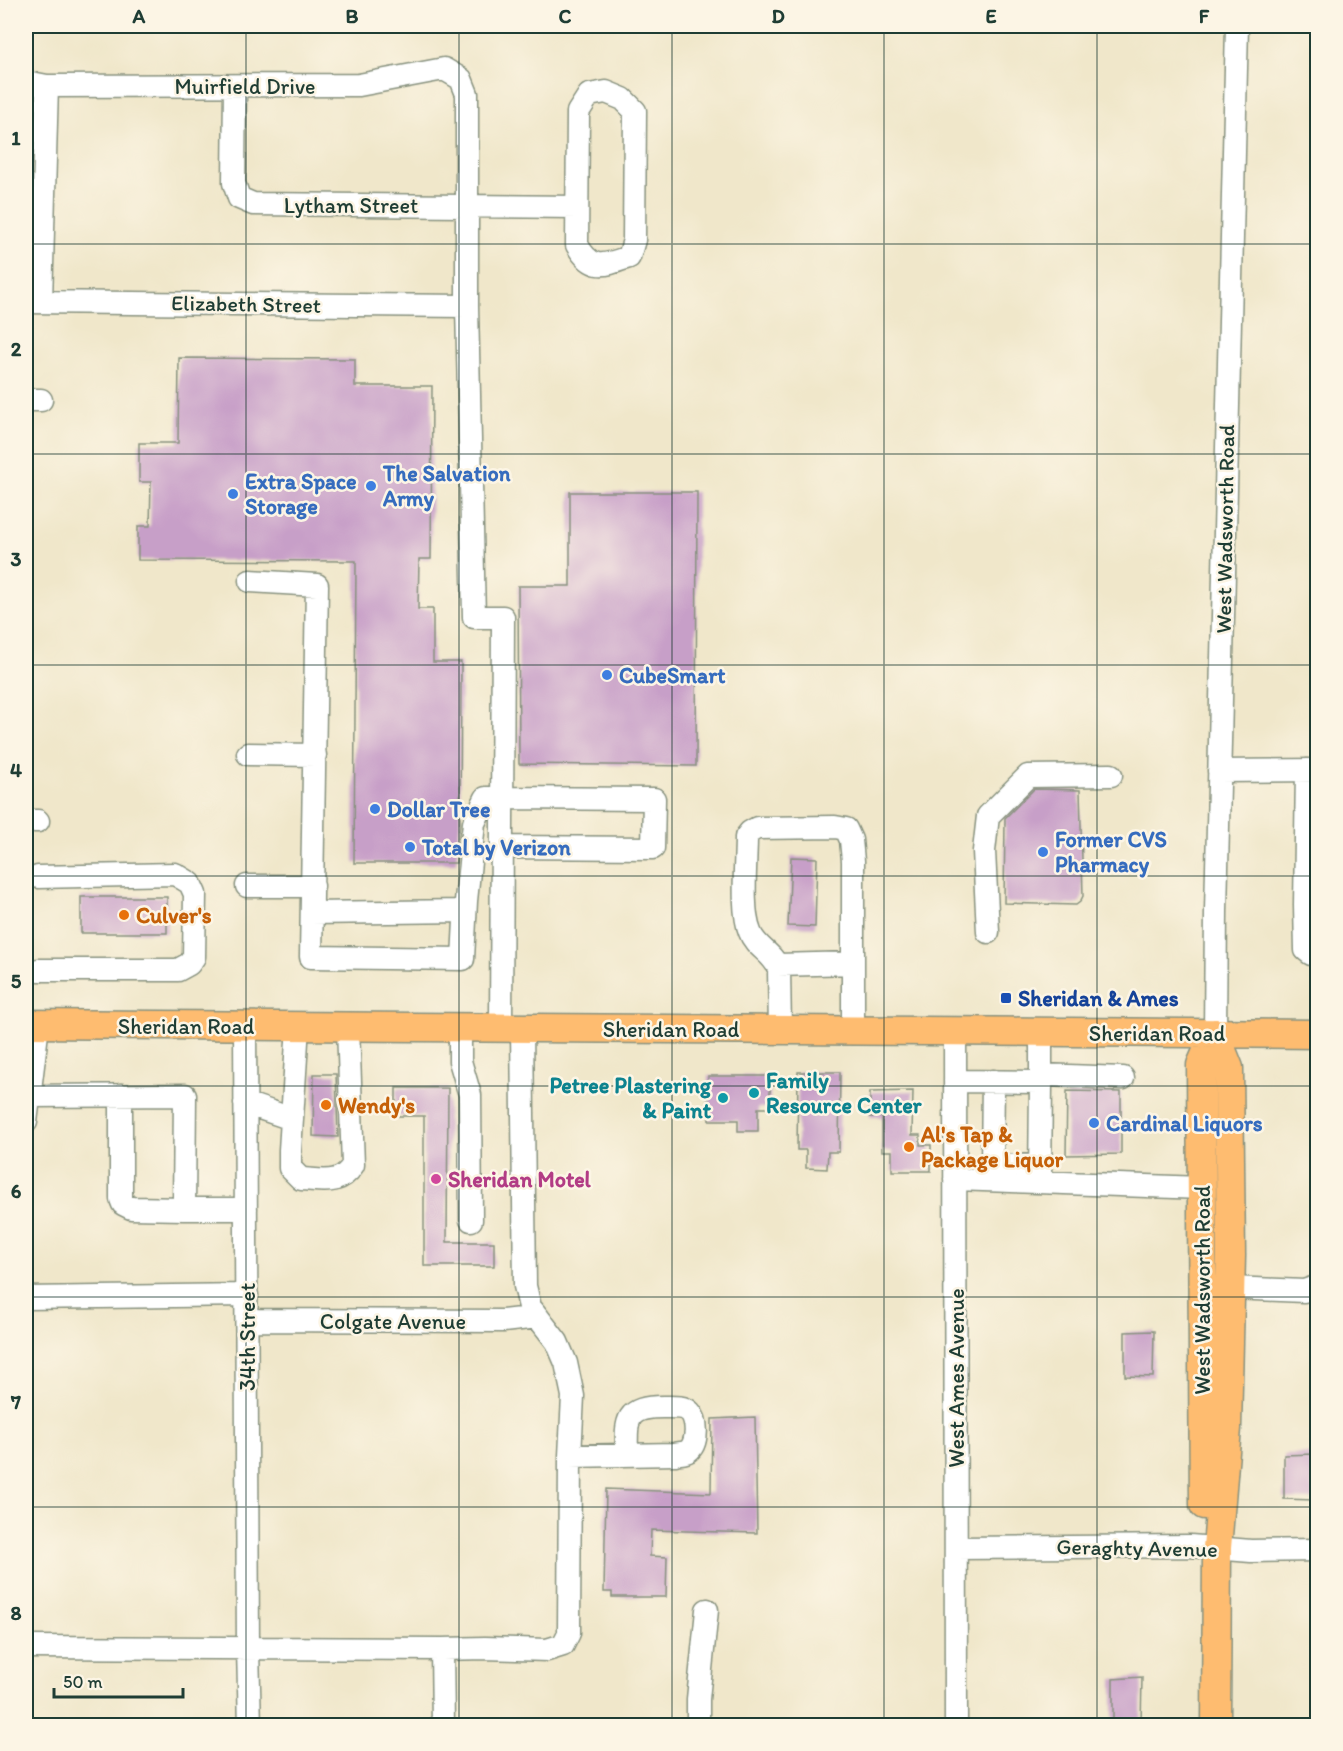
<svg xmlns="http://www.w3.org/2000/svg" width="1343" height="1751" font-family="Itim,sans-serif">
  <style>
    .building { fill: #c79fc8 }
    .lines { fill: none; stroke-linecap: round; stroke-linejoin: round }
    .minor-casing { stroke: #88927f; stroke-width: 25 }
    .major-casing { stroke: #88927f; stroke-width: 31 }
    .minor { stroke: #fff; stroke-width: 22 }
    .major { stroke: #febc70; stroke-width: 28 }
    .grid { fill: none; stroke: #1f3d34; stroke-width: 1.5; stroke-opacity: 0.55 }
    .shop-dot { fill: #3f7fe0; stroke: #fcf5e5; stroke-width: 2 }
    .food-dot { fill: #e8710a; stroke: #fcf5e5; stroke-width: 2 }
    .transit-dot { fill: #1a4fb4; stroke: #fcf5e5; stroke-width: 2 }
    .culture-dot { fill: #0f9aa8; stroke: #fcf5e5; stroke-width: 2 }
    .hotel-dot { fill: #d1479c; stroke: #fcf5e5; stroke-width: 2 }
    .labels { text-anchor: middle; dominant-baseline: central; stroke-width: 5; stroke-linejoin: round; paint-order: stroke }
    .street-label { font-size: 22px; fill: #1f3d34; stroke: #fcf5e5 }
    .shop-label { font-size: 22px; font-weight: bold; fill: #366cbe; stroke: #fcf5e5; text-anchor: start }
    .food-label { font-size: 22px; font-weight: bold; fill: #c56008; stroke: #fcf5e5; text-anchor: start }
    .transit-label { font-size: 22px; font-weight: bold; fill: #164399; stroke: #fcf5e5; text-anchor: start }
    .culture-label { font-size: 22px; font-weight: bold; fill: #0d838f; stroke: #fcf5e5; text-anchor: start }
    .hotel-label { font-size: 22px; font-weight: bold; fill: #b23c85; stroke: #fcf5e5; text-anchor: start }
    .neatline { fill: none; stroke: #1f3d34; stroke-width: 2 }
    .grid-label { font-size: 20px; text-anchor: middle; font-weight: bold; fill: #1f3d34 }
  </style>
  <rect width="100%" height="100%" fill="#fcf5e5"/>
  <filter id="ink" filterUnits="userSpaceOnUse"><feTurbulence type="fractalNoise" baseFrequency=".0167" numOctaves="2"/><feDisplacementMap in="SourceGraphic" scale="12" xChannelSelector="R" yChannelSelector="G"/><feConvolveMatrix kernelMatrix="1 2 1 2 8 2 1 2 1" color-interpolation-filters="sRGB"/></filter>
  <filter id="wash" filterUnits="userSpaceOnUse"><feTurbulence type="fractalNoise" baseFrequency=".008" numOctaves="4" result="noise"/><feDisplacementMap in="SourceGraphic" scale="24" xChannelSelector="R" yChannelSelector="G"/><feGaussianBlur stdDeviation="1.35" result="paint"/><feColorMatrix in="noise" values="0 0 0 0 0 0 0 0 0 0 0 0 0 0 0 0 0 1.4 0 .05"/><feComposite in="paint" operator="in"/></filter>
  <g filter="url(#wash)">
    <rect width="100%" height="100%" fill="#f0e7ca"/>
    <g id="blocks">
      <path class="building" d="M179 358 355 359V386H432L431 559H419L418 609H433V662H461L460 823 456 863H354L356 561 138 560V526H150L151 482H139V443H178Z
        M570 492H697L696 766 519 764 518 586H570Z
        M1034 789 1080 790 1083 896 1080 902 1076 905 1004 903 1005 818Z
        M791 857 817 858 815 927 788 926Z
        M81 897H167V933H81Z
        M798 1072H840L839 1152H828L827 1169 806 1168V1150H797Z
        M314 1074H336L338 1137 313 1136Z
        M708 1076H770V1108H758V1131H738V1120H709Z
        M396 1088H448L447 1242H494V1266H424V1116H396Z
        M913 1091 912 1135H920V1145H931V1171H892V1151H882V1117H870V1092Z
        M1067 1091 1121 1092V1154L1066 1155Z
        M1154 1331 1153 1377 1125 1376V1332Z
        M755 1417 757 1533 651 1530 650 1556 667 1557 666 1597H612V1592H604L606 1489 711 1493 712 1419Z
        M1314 1454 1313 1500 1284 1499V1455Z
        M1142 1677 1141 1724 1113 1723V1679Z"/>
    </g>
  </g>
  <g filter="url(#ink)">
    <use href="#blocks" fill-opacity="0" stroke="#88927f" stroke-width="1.5"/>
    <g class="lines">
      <defs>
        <path id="minor" d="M26 82 47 86 359 85 444 69 461 79 467 94V306L474 617H503L501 1028
          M235 86 234 183 239 198 253 204 577 207
          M606 92 623 99 635 111 634 240 629 257C603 266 592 271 577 245L578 112 589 95Z
          M26 302 467 306
          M41 302 47 86
          M26 400H41
          M250 581 317 585 311 957 463 959 466 901 474 823 486 798 654 799 653 848 502 847
          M248 754 315 755
          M1307 770 1305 905H1318
          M1219 771 1318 770
          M26 821H38
          M38 877 175 874 190 883 195 894 194 957 189 964 178 970H38
          M247 886H313
          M1305 905 1306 950 1311 954H1318
          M312 913 465 911
          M988 932 984 851 988 816 1028 776 1111 775
          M778 965 852 963
          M245 1026 248 1649 250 1726
          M298 1026 290 1150V1168L301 1179C323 1180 340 1186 353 1165L348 1027
          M460 1028V1061L470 1095 471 1220
          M780 1030 779 969C773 953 755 947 750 932 741 910 746 863 746 837L750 832 757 828 835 827 846 829 851 840 853 861V1031
          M955 1031 956 1726
          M1215 1033 1216 911 1237 26
          M1041 1075 1123 1078
          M955 1081 1041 1082 1040 1182
          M993 1081 992 1166 1040 1165
          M1041 1082V1032
          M29 1096 185 1095 184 1209 131 1208 123 1204 121 1199V1095
          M245 1103 292 1119
          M26 1122 38 1025
          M955 1179 1202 1188
          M184 1209H246
          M1230 1288 1304 1291 1318 1286
          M26 1298 247 1295
          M247 1320 503 1321 538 1317
          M570 1456 675 1454C679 1453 685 1453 688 1451 698 1444 698 1420 690 1412 684 1406 672 1407 663 1407 624 1407 626 1421 627 1455
          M956 1548 1190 1546 1251 1551 1318 1550
          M26 1647 442 1649 443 1726
          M442 1649 485 1648 547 1650 563 1645 569 1633 570 1456 573 1396 566 1363 557 1342 530 1307 525 1286 522 1028
          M698 1726V1699L707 1610"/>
        <path id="major" d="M26 1024 1318 1034
          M1215 1033 1229 1068 1231 1256 1227 1428 1217 1548 1216 1726
          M1204 1505 1201 1065 1215 1033"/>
      </defs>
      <use href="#minor" class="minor-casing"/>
      <use href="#major" class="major-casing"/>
      <use href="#minor" class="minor"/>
      <use href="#major" class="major"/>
    </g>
  </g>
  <path class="grid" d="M246 26V1726M459 26V1726M672 26V1726M884 26V1726M1097 26V1726M26 244H1318M26 454H1318M26 665H1318M26 876H1318M26 1086H1318M26 1297H1318M26 1507H1318"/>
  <g class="shop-dot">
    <circle cx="371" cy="486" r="6"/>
    <circle cx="233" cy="494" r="6"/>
    <circle cx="607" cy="675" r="6"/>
    <circle cx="375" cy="809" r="6"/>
    <circle cx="410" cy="847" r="6"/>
    <circle cx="1043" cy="852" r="6"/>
    <circle cx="1094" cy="1123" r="6"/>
  </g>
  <g class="food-dot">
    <circle cx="124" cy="915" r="6"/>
    <circle cx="326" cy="1105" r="6"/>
    <circle cx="909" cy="1147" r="6"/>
  </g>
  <rect class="transit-dot" x="1000" y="992" width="12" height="12" rx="3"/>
  <g class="culture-dot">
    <circle cx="754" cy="1093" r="6"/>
    <circle cx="723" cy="1098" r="6"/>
  </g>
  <circle class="hotel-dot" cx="436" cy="1179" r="6"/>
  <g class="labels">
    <g class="street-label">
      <text x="245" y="86">Muirfield Drive</text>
      <text x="351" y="205">Lytham Street</text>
      <text transform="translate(246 304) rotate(1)">Elizabeth Street</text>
      <text transform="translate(1225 529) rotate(-89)">West Wadsworth Road</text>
      <text x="186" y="1026">Sheridan Road</text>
      <text x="671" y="1029">Sheridan Road</text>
      <text x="1157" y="1033">Sheridan Road</text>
      <text transform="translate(1202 1290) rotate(-90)">West Wadsworth Road</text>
      <text x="393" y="1321">Colgate Avenue</text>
      <text transform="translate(247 1337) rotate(-90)">34th Street</text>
      <text transform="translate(956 1378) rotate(-90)">West Ames Avenue</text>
      <text transform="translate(1137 1548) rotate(1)">Geraghty Avenue</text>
    </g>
    <g class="shop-label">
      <text x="383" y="473">The Salvation<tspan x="383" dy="25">Army</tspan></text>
      <text x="245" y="481">Extra Space<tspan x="245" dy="25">Storage</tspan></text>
      <text x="619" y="675">CubeSmart</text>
      <text x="387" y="809">Dollar Tree</text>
      <text x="1055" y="839">Former CVS<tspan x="1055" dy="25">Pharmacy</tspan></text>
      <text x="422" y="847">Total by Verizon</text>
      <text x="1106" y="1123">Cardinal Liquors</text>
    </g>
    <g class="food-label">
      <text x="136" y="915">Culver's</text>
      <text x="338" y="1105">Wendy's</text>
      <text x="921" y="1134">Al's Tap &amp;<tspan x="921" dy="25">Package Liquor</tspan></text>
    </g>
    <g class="transit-label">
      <text x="1018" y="998">Sheridan &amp; Ames</text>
    </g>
    <g class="culture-label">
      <text x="766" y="1080">Family<tspan x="766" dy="25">Resource Center</tspan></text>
      <text x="711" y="1085" text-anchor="end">Petree Plastering<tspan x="711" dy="25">&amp; Paint</tspan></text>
    </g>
    <g class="hotel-label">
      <text x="448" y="1179">Sheridan Motel</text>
    </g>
  </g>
  <rect width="1343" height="1751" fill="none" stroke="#fcf5e5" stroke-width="66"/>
  <path d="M54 1688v9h129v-9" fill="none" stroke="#1f3d34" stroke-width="3"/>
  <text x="63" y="1688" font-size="18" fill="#1f3d34" stroke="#fcf5e5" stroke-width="4.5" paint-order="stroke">50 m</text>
  <rect x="33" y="33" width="1277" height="1685" class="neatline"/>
  <g class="grid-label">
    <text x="139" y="23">A</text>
    <text x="352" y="23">B</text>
    <text x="565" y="23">C</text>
    <text x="778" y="23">D</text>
    <text x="991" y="23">E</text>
    <text x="1204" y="23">F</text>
    <text x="16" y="145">1</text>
    <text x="16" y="356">2</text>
    <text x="16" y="566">3</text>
    <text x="16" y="777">4</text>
    <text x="16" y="988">5</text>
    <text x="16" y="1198">6</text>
    <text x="16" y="1409">7</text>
    <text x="16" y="1620">8</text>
  </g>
</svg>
